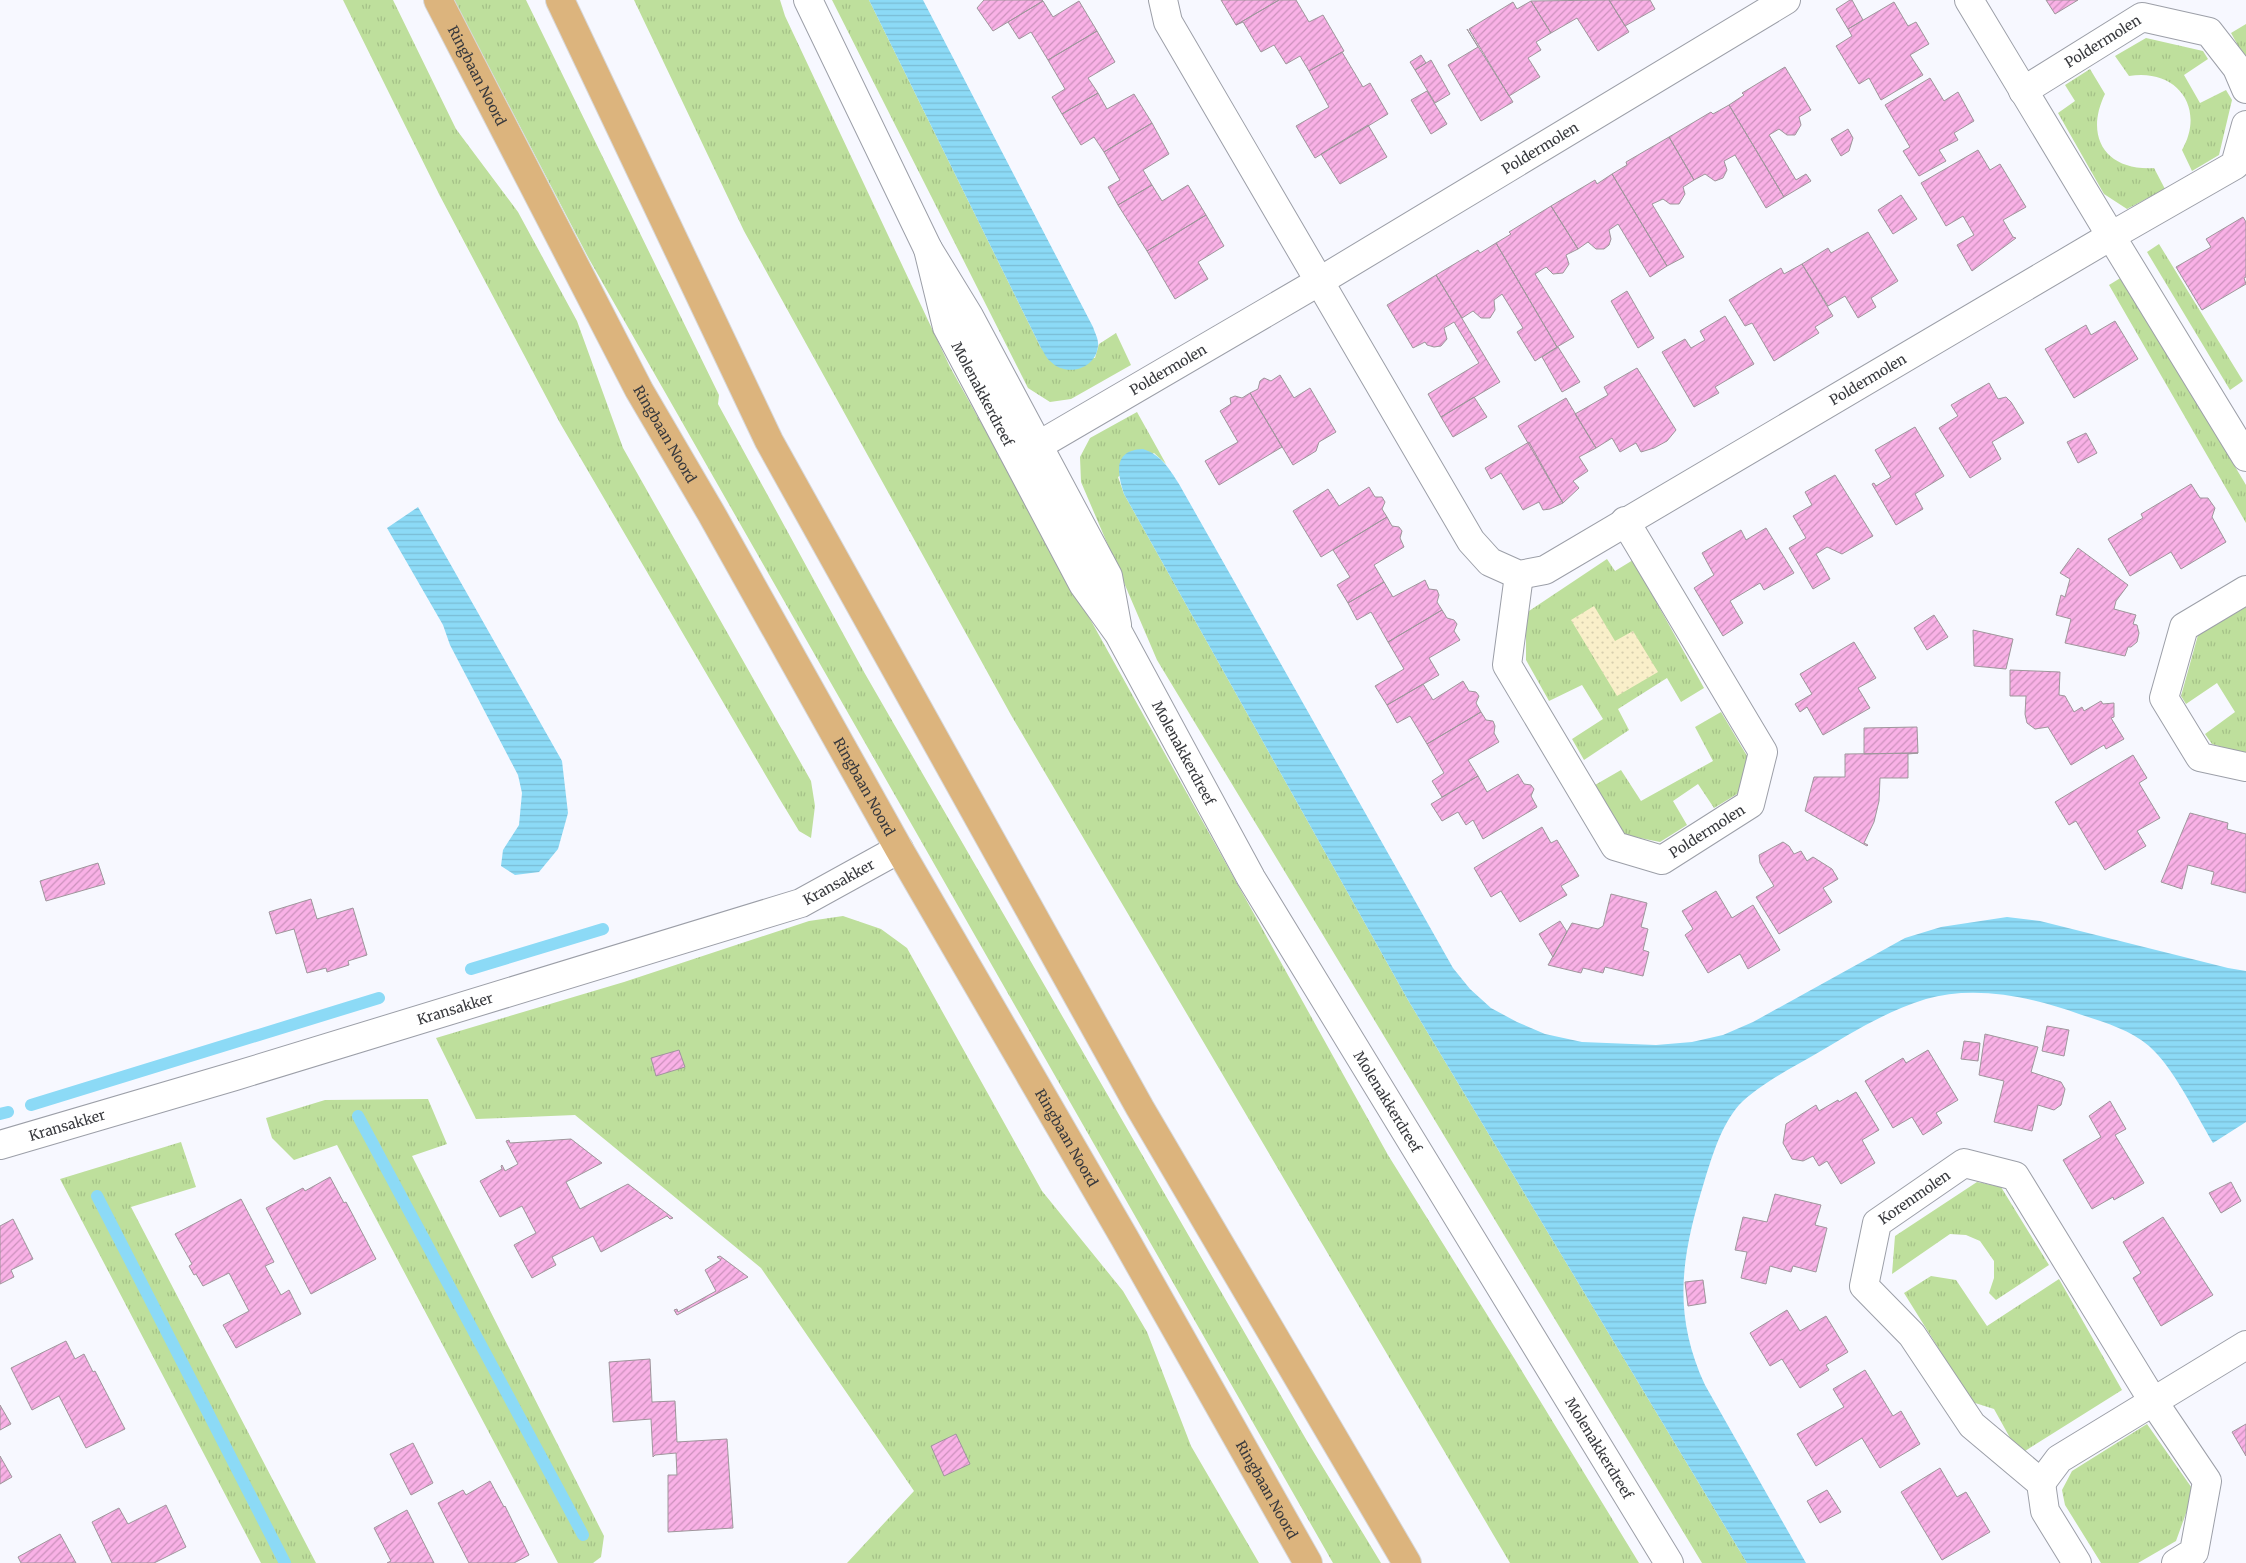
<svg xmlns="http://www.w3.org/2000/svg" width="2246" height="1563" font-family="Merriweather,serif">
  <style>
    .grass { fill: url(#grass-tufts) }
    .sand { fill: url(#sand-dots) }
    .water { fill: url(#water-rules) }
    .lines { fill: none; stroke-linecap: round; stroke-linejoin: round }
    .stream { stroke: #8cdaf6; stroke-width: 12 }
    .building { fill: url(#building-hatch); stroke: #9f969c }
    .minor-casing { stroke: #9c9fa8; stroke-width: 30 }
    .major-casing { stroke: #d7d7d8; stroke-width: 30 }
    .minor { stroke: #fff; stroke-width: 28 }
    .major { stroke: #dcb47d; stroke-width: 28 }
    .labels { text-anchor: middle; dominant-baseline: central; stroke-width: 5; stroke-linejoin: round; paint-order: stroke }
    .street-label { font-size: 14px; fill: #38393d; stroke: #fff }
  </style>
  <defs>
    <pattern id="grass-tufts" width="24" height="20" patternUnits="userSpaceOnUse" patternTransform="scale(1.25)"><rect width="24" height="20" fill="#bedf9c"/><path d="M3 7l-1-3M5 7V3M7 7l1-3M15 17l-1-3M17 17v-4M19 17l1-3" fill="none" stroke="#a4c087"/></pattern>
    <pattern id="sand-dots" width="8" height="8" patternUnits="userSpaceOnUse" patternTransform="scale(1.25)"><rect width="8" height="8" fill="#f9efc9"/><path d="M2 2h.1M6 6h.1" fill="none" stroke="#d6ceae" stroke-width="1.8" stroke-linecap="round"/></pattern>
    <pattern id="water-rules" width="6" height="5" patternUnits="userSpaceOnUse" patternTransform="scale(1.25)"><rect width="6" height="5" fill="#8cdaf6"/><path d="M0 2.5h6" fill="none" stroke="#7abcd4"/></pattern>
    <pattern id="building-hatch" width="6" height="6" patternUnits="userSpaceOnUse" patternTransform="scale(1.25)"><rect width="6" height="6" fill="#f9b1e6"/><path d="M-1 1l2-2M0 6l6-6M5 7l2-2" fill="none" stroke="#cb91bc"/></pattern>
  </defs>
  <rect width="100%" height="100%" fill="#f7f8ff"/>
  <path class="grass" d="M343 0H393L456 129 518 212 577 321 623 448 811 781 815 806 811 838 799 831 779 798 560 423 440 196Z
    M454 0H526L719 395 718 404 864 672 1307 1441 1381 1563H1333L589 259Z
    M634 0H780L785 16 950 367 1388 1155 1514 1358 1639 1563H1510L1011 715 744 231Z
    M832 0H869L1041 348 1095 358 1099 344 1116 333 1131 365 1071 399 1050 402 1028 388Z
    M2246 24V60L2231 33Z
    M2146 38 2203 51 2208 59 2184 75 2200 103 2226 90 2232 100 2219 155 2192 171 2182 150C2206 108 2177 68 2129 76L2115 56Z
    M2090 69 2105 94C2084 137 2106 171 2154 168L2165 189 2127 209 2104 194 2058 113 2075 101 2065 85Z
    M2159 244 2243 381 2230 390 2147 252Z
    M2122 277 2246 485V523L2109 285Z
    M1137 412 1166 464 1154 453 1118 477 1124 494 1408 1000 1747 1563H1702L1157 660 1081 482 1080 457 1090 438Z
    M1607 559 1615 571 1633 560 1704 688 1681 702 1667 678 1618 709 1629 730 1584 760 1572 739 1603 719 1582 685 1549 701 1526 660V613Z
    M2246 607V754L2212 744 2205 734 2235 712 2217 683 2186 704 2181 696 2198 635Z
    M1721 712 1750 761 1742 791 1714 808 1698 784 1673 801 1687 825 1660 842 1625 835 1595 785 1621 770 1641 801 1713 761 1695 727Z
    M843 916 881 929 907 948 1042 1191 1123 1291 1147 1332 1191 1446 1259 1563H847L914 1491 761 1268 575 1115 476 1119 436 1038 624 982 809 921Z
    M428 1099 447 1144 412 1156 604 1536 601 1557 593 1563H558L337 1145 294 1160 272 1138 266 1118 325 1100Z
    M181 1142 196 1187 131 1207 316 1563H261L60 1179Z
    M1977 1182 2001 1187 2049 1265 1996 1300 1989 1293 1994 1278V1261L1980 1241 1966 1235 1950 1234 1892 1274 1895 1236Z
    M1931 1276 1956 1280 1987 1326 2059 1279 2122 1390 2025 1451 2014 1445 1994 1409 1972 1402 1904 1293Z
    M2147 1424 2194 1491 2176 1541 2138 1563H2101L2065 1505 2062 1490 2072 1471Z"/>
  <path class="sand" d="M1594 606 1615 641 1633 631 1658 672 1617 696 1571 620Z"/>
  <path class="water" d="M869 0H923L1093 327C1095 333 1099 340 1098 346 1096 369 1066 378 1050 361 1046 358 1044 352 1041 348Z
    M1143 449C1161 455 1169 468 1179 484L1453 968 1470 989 1491 1008 1517 1022 1545 1034 1582 1042 1656 1045 1692 1042 1723 1035 1753 1022 1905 938 1941 927 2007 917 2040 921 2228 968 2246 971V1122L2213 1143C2195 1113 2174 1068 2149 1046 2129 1029 2103 1022 2079 1014 2033 997 1975 985 1926 999 1886 1011 1850 1034 1814 1055 1791 1068 1757 1086 1739 1105 1721 1126 1713 1154 1705 1179 1682 1254 1671 1311 1705 1385L1806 1563H1747L1408 1000 1124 494C1117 473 1113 450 1143 449Z
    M418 507 562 761 568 813 558 849 539 872 515 875 501 866 503 850 519 825 522 793 518 775 450 645 443 625 387 528Z"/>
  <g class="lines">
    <path class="stream" d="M471 969 603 929
      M31 1105 379 998
      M0 1114 8 1112
      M358 1116 583 1535
      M97 1196 285 1563"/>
  </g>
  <path class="building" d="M984 0H1042L1043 1 993 31 977 8Z
    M1221 0H1279L1236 25Z
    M1279 0H1296L1309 22 1323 15 1344 51 1309 71 1300 56 1286 64 1274 45 1261 52 1243 22 1236 25Z
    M1609 0 1629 32 1598 51 1577 18 1551 33 1531 1Z
    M1609 0H1650L1655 9 1625 26Z
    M1850 0H1852L1863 20 1848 29 1836 9Z
    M2046 0H2078L2055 14Z
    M1043 1 1053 17 1079 1 1097 31 1048 60 1031 32 1019 39 1008 22Z
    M1531 1 1551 33 1536 42 1541 50 1528 58 1540 77 1509 96 1469 29 1513 2 1517 9Z
    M1894 2 1908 26 1916 22 1929 44 1910 55 1923 75 1881 100 1869 78 1859 84 1836 46 1852 36 1848 29Z
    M1467 29 1513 102 1481 121 1448 65 1478 47Z
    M1097 31 1115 62 1088 78 1098 93 1062 114 1052 97 1065 89 1048 60Z
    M1342 52 1363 87 1370 83 1388 114 1315 158 1296 126 1329 107 1309 71Z
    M1421 55 1426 63 1415 70 1410 62Z
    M1431 60 1450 94 1435 103 1415 70Z
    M1785 67 1811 110 1799 117 1801 125 1795 135H1787L1779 129 1769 135 1796 180 1806 174 1811 181 1784 197 1729 105 1744 95 1742 93Z
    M1930 78 1944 101 1958 92 1974 121 1954 133 1958 140 1939 150 1946 161 1919 176 1903 151 1910 147 1885 105Z
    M1427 91 1447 124 1431 134 1411 100Z
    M1098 93 1107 109 1134 94 1152 123 1104 152 1094 137 1081 145 1062 114Z
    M1729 105 1784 197 1766 208 1735 155 1724 161 1727 170 1723 178 1715 181 1705 174 1694 180 1669 137 1711 112 1713 114Z
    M1152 123 1169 154 1143 170 1152 185 1118 205 1108 187 1120 180 1104 152Z
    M1368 125 1387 157 1340 184 1321 154Z
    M1848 129 1853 138 1849 151 1841 156 1831 139Z
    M1669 137 1694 180 1683 187 1685 194 1679 204H1670L1663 199 1652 204 1684 257 1667 266 1612 174 1627 165 1626 162Z
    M1978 150 1990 170 2000 164 2026 207 2003 220 2013 237 2016 238 1972 271 1957 245 1974 235 1963 216 1946 226 1921 183Z
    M1612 174 1667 266 1650 277 1618 224 1609 230 1611 239 1609 245 1604 249H1596L1588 242 1578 249 1551 206 1595 180 1597 184Z
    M1152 185 1162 201 1188 185 1206 215 1147 251 1118 205Z
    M1901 195 1917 219 1893 234 1878 210Z
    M1551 206 1578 249 1566 255 1569 264 1563 273 1553 274 1546 267 1535 274 1574 337 1557 347 1496 243 1511 234 1509 232Z
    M1206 215 1224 246 1198 262 1208 279 1175 299 1147 251Z
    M2243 217 2246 222V277L2244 278 2246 284 2202 310 2176 267 2211 247 2206 239Z
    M1868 232 1898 281 1871 298 1876 307 1858 318 1845 296 1828 306 1802 264 1828 248 1831 253Z
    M1496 243 1557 347 1535 361 1517 332 1523 328 1502 294 1494 300 1495 310 1490 318H1481L1473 311 1462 318 1436 275 1478 250 1480 253Z
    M1802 264 1833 316 1815 327 1819 333 1774 361 1752 323 1745 326 1729 300 1781 268 1784 274Z
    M1436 275 1500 382 1441 417 1428 394 1479 363 1454 322 1444 328 1447 339 1441 346 1434 347 1427 345 1425 342 1413 348 1387 305Z
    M1627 291 1654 338 1638 348 1611 301Z
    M1725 316 1754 364 1715 387 1719 393 1694 407 1662 352 1685 339 1691 348 1705 340 1700 331Z
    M2115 321 2138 359 2074 398 2045 349 2086 325 2091 335Z
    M1558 347 1580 382 1562 392 1542 357Z
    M1637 368 1676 430 1667 441 1654 448 1641 452 1636 443 1620 452 1612 438 1596 448 1575 414 1608 395 1604 387Z
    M1280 375 1294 398 1310 388 1336 432 1319 442 1316 451 1293 465 1250 393 1258 389 1260 381 1264 378 1271 381Z
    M1989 383 1998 399 2006 397 2011 402 2024 423 1992 442 2001 459 1970 478 1939 428 1958 416 1951 405Z
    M1250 393 1282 447 1219 485 1205 461 1238 442 1220 411 1231 404 1230 398 1235 396 1242 398Z
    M1474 397 1487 417 1453 437 1441 417Z
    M1566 398 1596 448 1579 457 1588 471 1573 481 1579 488 1563 503 1518 426Z
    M1915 427 1944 476 1915 494 1923 509 1896 525 1872 484 1874 483 1876 486 1891 477 1875 450Z
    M2086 433 2097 453 2078 463 2067 442Z
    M1529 442 1563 503 1550 509 1543 510 1539 502 1523 510 1501 473 1491 479 1485 468Z
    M1835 475 1873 536 1842 554 1827 547 1816 554 1830 579 1813 589 1789 548 1806 538 1793 516 1812 505 1805 492Z
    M2191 484 2200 498H2208L2215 508 2212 517 2226 542 2181 569 2171 552 2130 576 2108 539 2143 518 2141 514Z
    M1369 487 1375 497H1382L1385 502 1382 509 1387 517 1321 557 1293 511 1328 489 1339 506Z
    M1387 517 1392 526 1399 527 1402 531 1400 538 1404 547 1374 565 1384 582 1348 603 1337 585 1350 577 1333 550Z
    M1766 528 1794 573 1764 590 1760 583 1730 601 1743 623 1723 636 1694 588 1714 575 1702 553 1741 530 1746 540Z
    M2078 548 2128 585 2116 601 2114 609 2136 615 2133 624 2137 625 2139 633 2137 642 2131 647H2128L2125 656 2065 643 2071 619 2056 615 2061 595 2065 597 2070 579 2060 573Z
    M1425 580 1429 589 1437 590 1439 595 1437 602 1442 610 1388 642 1371 612 1357 620 1348 603 1384 582 1393 597Z
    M1442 610 1447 618 1454 620 1457 624 1454 631 1460 640 1429 658 1439 675 1387 705 1375 686 1404 669 1388 642Z
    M1934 615 1948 637 1927 650 1914 628Z
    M1973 630 2013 639 2006 669 1974 666Z
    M1854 642 1876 678 1858 688 1870 708 1823 735 1807 707 1800 712 1795 704 1812 694 1800 674Z
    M2010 670 2060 672 2059 695 2065 696 2074 712 2082 707 2084 711 2101 701 2103 704 2114 703V717L2111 718 2124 739 2106 749 2104 745 2071 765 2048 727 2035 729 2027 723 2025 714 2026 696H2010Z
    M1463 681 1469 691 1476 692 1479 696 1476 703 1481 712 1427 744 1410 716 1397 723 1387 705 1423 684 1433 700Z
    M1481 712 1486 720 1493 721 1495 726 1494 733 1499 742 1468 760 1478 776 1442 797 1432 781 1444 773 1427 744Z
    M1917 727 1918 753 1864 754V728Z
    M1845 754 1918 753 1908 754V778H1880L1879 801 1874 822 1864 843 1868 845 1867 846 1805 811 1814 777H1845Z
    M2133 755 2147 778 2139 783 2160 818 2137 831 2146 846 2105 870 2076 821 2069 825 2055 802Z
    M1518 774 1524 784 1531 785 1534 789 1531 796 1537 807 1483 839 1473 820 1466 825 1458 812 1442 821 1431 804 1478 776 1487 792Z
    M2190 813 2228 823 2227 829 2246 834V893L2211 884 2214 872 2188 865 2182 889 2161 882Z
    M1542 827 1551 843 1557 840 1579 876 1561 886 1567 895 1520 922 1501 891 1491 897 1474 868Z
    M1783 842 1789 846 1794 854 1801 851 1807 861 1813 857 1832 869 1838 879 1823 888 1832 902 1779 934 1756 897 1774 886 1760 863 1759 855Z
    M98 863 105 884 46 901 40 881Z
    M1716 891 1732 918 1753 905 1780 950 1748 969 1740 954 1708 973 1685 935 1693 929 1682 911Z
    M1611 894 1647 903 1641 927 1648 929 1643 950 1649 952 1643 976 1605 967 1603 973 1583 968 1581 973 1548 965 1572 923 1598 929 1603 926Z
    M311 899 317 919 353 908 367 955 348 961 349 965 327 972 326 968 307 973 294 929 276 934 269 912Z
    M1560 921 1567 932 1553 957 1539 934Z
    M2047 1026 2069 1030 2064 1056 2042 1051Z
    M1985 1034 2038 1047 2031 1072 2061 1082 2065 1089 2061 1105 2054 1110 2038 1105 2032 1131 1994 1122 2004 1081 1979 1075Z
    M1964 1041 1980 1043 1978 1061 1961 1059Z
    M679 1050 685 1067 656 1076 651 1058Z
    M1928 1050 1958 1100 1936 1113 1942 1123 1923 1135 1912 1117 1893 1128 1865 1081 1903 1058 1906 1063Z
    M1856 1092 1879 1130 1862 1140 1875 1163 1841 1184 1827 1161 1819 1166 1813 1156 1803 1161 1792 1159 1783 1143 1786 1124 1816 1105 1819 1111 1838 1100 1839 1102Z
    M2110 1101 2126 1129 2115 1135 2144 1183 2114 1200 2113 1197 2092 1209 2063 1160 2101 1137 2089 1116Z
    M571 1139 602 1163 566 1182 580 1209 628 1184 673 1218 670 1219 667 1216 601 1252 593 1236 552 1257 556 1265 532 1278 514 1245 536 1233 522 1206 500 1217 480 1181 502 1169 501 1166 502 1165 505 1171 518 1164 506 1141 509 1140 510 1143Z
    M330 1177 344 1203 346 1202 376 1259 311 1294 266 1208 303 1188 305 1191Z
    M2231 1182 2241 1201 2221 1213 2209 1193Z
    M1775 1194 1821 1205 1815 1225 1827 1228 1816 1272 1793 1266 1791 1272 1770 1266 1766 1284 1741 1278 1747 1252 1735 1250 1743 1217 1767 1222Z
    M241 1199 274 1262 265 1266 281 1295 289 1290 301 1314 236 1348 223 1325 249 1311 229 1273 203 1286 196 1274 194 1275 189 1266 192 1264 175 1234Z
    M2163 1217 2213 1295 2161 1326 2133 1278 2141 1273 2123 1242Z
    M13 1219 33 1259 11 1270 14 1277 0 1284V1226Z
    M720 1256 748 1277 677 1315 674 1310 677 1309 678 1312 716 1291 705 1270 721 1260 717 1257Z
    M1703 1280 1706 1303 1688 1306 1685 1282Z
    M1787 1310 1800 1331 1826 1316 1848 1352 1826 1365 1829 1370 1800 1388 1782 1359 1770 1366 1750 1333Z
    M66 1341 75 1359 84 1354 93 1372 95 1371 125 1429 86 1448 59 1396 32 1410 11 1368Z
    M650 1359 652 1402 675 1401 677 1442 727 1439 733 1528 668 1532V1475H677L676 1453 655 1455 653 1457 651 1419 613 1422 609 1362Z
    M1865 1370 1893 1416 1901 1411 1920 1444 1880 1468 1862 1438 1816 1466 1797 1434 1844 1407 1833 1389Z
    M0 1405 11 1424 0 1430Z
    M2246 1424V1456L2232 1432Z
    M956 1434 970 1464 944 1476 931 1446Z
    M413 1443 433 1483 411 1495 390 1454Z
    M0 1456 12 1477 0 1484Z
    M1940 1468 1957 1497 1966 1492 1990 1532 1942 1560 1901 1492Z
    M490 1481 504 1507 505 1506 529 1555 514 1563H469L438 1503 463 1490 466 1495Z
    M1827 1490 1841 1512 1820 1523 1807 1501Z
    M166 1505 186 1547 154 1563H112L92 1522 119 1508 128 1524Z
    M407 1510 434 1563H387L391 1561 374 1528Z
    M60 1534 76 1563H21L18 1557Z"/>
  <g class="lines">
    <defs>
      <g id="minor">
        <path d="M808 0 928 249 969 316 1108 576 1117 625"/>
        <path id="s1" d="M1163 0 1168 22 1471 541 1490 562 1519 575 1545 570 2111 236 1969 0"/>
        <path id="s2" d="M2023 91 2142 17 2209 32 2237 68 2246 89"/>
        <path d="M2246 125 2235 165 2111 236 2246 457"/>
        <path id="s3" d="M928 249 947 327 1083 584 1119 634 1251 878 1669 1563"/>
        <path id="s4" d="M1017 458 1320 281 1786 0"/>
        <path id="s5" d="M1519 575 1507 665 1615 846 1662 860 1750 804 1763 752 1625 521"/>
        <path d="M2246 590 2184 627 2164 698 2200 757 2246 767"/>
        <path id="s6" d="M0 1145 235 1076 801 903 899 849"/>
        <path d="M2041 1483 2059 1459 2246 1345"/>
        <path id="s7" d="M2077 1563 2045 1511 2041 1483 1972 1425 1912 1335 1864 1286 1877 1223 1964 1163 2015 1176 2153 1401 2207 1481 2194 1552 2176 1563"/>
      </g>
      <g id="major">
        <path id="s8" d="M438 0 639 390 711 513 899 849 1124 1237 1308 1563"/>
        <path d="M560 0 769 441 1140 1108 1407 1563"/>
      </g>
    </defs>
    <use href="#minor" class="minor-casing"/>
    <use href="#major" class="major-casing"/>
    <use href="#minor" class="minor"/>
    <use href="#major" class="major"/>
  </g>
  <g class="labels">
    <g class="street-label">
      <text stroke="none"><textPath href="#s2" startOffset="94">Poldermolen</textPath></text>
      <text stroke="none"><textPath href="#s8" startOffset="85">Ringbaan Noord</textPath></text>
      <text stroke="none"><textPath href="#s4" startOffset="608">Poldermolen</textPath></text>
      <text stroke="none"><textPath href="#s4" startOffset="175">Poldermolen</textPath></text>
      <text stroke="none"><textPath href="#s1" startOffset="1085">Poldermolen</textPath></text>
      <text stroke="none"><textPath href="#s3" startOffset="156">Molenakkerdreef</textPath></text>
      <text stroke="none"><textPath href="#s8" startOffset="490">Ringbaan Noord</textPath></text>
      <text stroke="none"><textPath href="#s3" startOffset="568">Molenakkerdreef</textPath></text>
      <text stroke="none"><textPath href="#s8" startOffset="895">Ringbaan Noord</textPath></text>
      <text stroke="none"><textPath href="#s5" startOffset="404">Poldermolen</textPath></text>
      <text stroke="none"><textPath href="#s6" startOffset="880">Kransakker</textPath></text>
      <text stroke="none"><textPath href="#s6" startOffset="475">Kransakker</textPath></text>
      <text stroke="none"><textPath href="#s3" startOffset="972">Molenakkerdreef</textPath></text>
      <text stroke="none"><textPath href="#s6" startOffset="70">Kransakker</textPath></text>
      <text stroke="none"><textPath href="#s8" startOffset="1300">Ringbaan Noord</textPath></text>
      <text stroke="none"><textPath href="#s7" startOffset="466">Korenmolen</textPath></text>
      <text stroke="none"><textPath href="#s3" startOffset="1378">Molenakkerdreef</textPath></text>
      <text stroke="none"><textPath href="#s8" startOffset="1705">Ringbaan Noord</textPath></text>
    </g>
  </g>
</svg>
